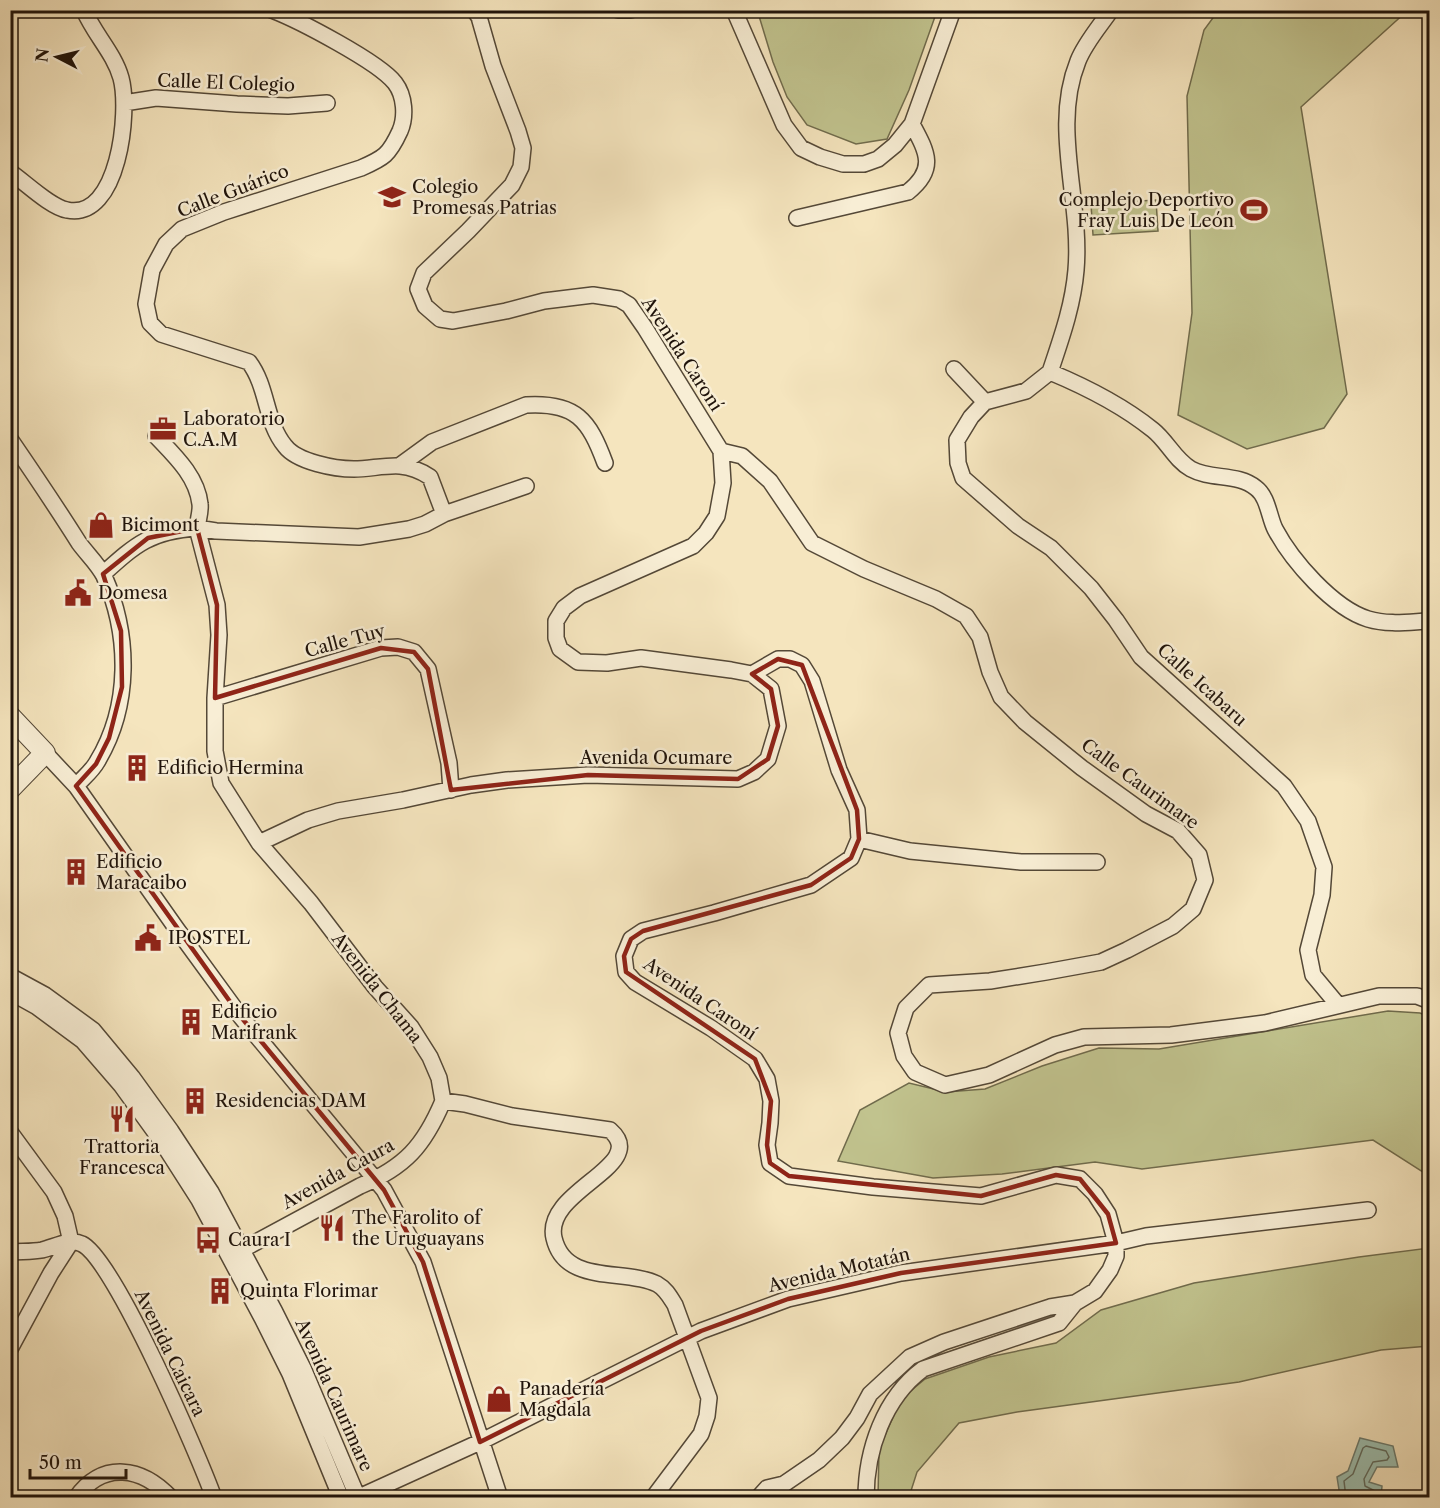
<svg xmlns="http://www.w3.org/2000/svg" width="1440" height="1508" font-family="'Libre Caslon Text',serif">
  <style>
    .green { fill: #c1c38e; stroke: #706b4c; stroke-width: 1.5 }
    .water { fill: #9cbfb0; stroke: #6a7a6e; stroke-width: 1.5 }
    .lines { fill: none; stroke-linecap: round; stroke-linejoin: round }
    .shore { stroke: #5e695d; stroke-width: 1.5 }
    .minor-casing { stroke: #544837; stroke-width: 18 }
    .tertiary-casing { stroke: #544837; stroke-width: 22 }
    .minor { stroke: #f8eed5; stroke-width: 15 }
    .tertiary { stroke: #f8eed5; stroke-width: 20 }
    .marked { fill: none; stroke: #8f2418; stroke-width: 4.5; stroke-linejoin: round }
    .labels { text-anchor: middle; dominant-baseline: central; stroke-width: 5; stroke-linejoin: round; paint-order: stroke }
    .street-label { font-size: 18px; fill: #1f130a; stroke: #f8eed5 }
    .poi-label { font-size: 18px; fill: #1f130a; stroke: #f8eed5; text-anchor: start }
  </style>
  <rect width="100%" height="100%" fill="#f5e5be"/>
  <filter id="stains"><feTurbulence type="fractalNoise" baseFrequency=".00333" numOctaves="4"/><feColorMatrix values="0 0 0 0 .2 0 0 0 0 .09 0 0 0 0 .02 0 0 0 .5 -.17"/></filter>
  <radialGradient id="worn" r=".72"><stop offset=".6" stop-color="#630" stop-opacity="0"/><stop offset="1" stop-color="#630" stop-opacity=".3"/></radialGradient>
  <path class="green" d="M755 11H937L909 90 887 139 856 144 807 125 787 97 773 62 759 16Z
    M1218 11H1407L1301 107 1347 394 1324 428 1247 449 1178 415 1192 313 1187 96 1204 30Z
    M1156 200 1158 231 1093 235 1091 204Z
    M1388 1011 1420 1013 1429 1017V1176L1373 1140 1142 1169 1095 1162 1002 1174 933 1178 838 1161 860 1110 909 1083 946 1092 985 1089 1042 1066 1099 1048 1159 1049Z
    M1429 1248V1346L1381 1350 1239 1382 1017 1412 959 1423 917 1472 909 1497 878 1498 879 1449 901 1399 925 1379 989 1357 1056 1343 1101 1310 1194 1283 1359 1257Z"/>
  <path class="water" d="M1360 1438 1393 1446 1398 1467H1377L1369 1482 1382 1486 1381 1497 1340 1496 1337 1477 1348 1471Z"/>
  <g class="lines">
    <path class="shore" d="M1346 1498 1344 1481 1353 1474 1363 1448 1366 1446 1386 1451 1389 1457 1387 1460 1373 1462 1364 1479 1365 1486 1375 1491V1498"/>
    <defs>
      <path id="minor" d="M618 10H631
        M734 10 784 125 801 148 820 157 843 164H864L878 159 895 145 912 124 953 10
        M124 103 156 98 237 104 288 106 327 103
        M10 172C25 182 50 207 67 210 119 221 130 111 121 78 114 53 94 34 84 10
        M797 218 908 192C937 169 927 152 912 124
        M954 369 985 402
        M1050 372 1026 391 985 402 971 417 957 440 958 463 963 478 1018 526 1051 548 1091 588 1116 620 1141 657 1284 786 1308 821 1324 867 1322 895 1308 950 1313 975 1338 1005
        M1050 372C1086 387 1122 405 1153 430 1167 441 1175 460 1191 469 1211 480 1238 473 1256 488 1268 497 1269 517 1275 529 1292 561 1333 608 1368 619 1388 625 1408 622 1427 621
        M1050 372C1061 339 1073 306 1076 270 1082 200 1051 128 1078 61 1085 43 1100 26 1111 10
        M156 436C174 455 197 476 200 504 201 511 198 520 197 528L216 531 359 537 409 529 425 524 444 514 430 477C421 471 412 467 400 466 385 465 369 469 354 469 335 469 297 462 285 446 265 422 268 387 249 362L161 334 150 323 146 304 152 270 166 244 182 229 224 212 361 168C384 158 389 155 400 131 406 117 405 96 395 83 379 62 298 20 272 10
        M10 439C34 474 57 508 79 543 87 554 98 564 104 576 130 635 131 706 97 762 92 771 83 778 76 786
        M721 451 742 456 770 481 812 543 864 569 936 599 966 616 980 637 990 672 1001 697 1025 722 1082 768 1146 814 1178 831 1199 855 1205 880 1193 909 1173 926 1127 950 1101 962 1046 972 990 981 929 985 906 1008 898 1033 904 1056 915 1072 945 1085 989 1075 1055 1045 1084 1037 1171 1035 1265 1023 1379 996H1417L1430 1001
        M399 466 432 442 526 405C576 402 589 420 605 463
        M444 514 526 486
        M103 574C136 544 151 531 197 528L217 605 219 635 215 698V751L221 783 259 843 311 903 375 987 411 1027 430 1057 439 1078 443 1101 465 1104 512 1116 610 1130C651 1166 543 1190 554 1238 565 1286 625 1268 657 1284 666 1289 670 1297 675 1305L709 1398 707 1416 701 1434 653 1498
        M752 674 778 659H790L802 665 812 681 839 770 857 810 859 839 851 858 811 885 714 913 643 931 631 939 624 956 626 972 635 982 711 1028 755 1059 767 1079 771 1101 770 1123 767 1145 770 1163 789 1176 873 1187 981 1196 1056 1175 1080 1179 1095 1194 1108 1214 1116 1243V1256L1110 1270 1095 1291 1075 1303 1050 1307 944 1342 910 1357 870 1394 857 1418 842 1438 819 1460 784 1484 767 1488 758 1498
        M215 698 381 648 398 647 414 652 428 669 449 763 451 790
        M45 753 76 786 176 928 241 1017 384 1190 423 1262 500 1498
        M859 839 910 851 1021 862H1097
        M259 843 308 820 338 811 403 800 471 785 507 780 588 775 738 779 754 772 768 759 778 726 771 689 752 674 731 670 641 658 607 663 578 662 560 649 556 638V621L564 608 580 596 693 546 706 533 717 516 723 483 721 451 645 328 629 305 619 299 593 295 544 301 506 311 453 321 440 319 425 306 418 289 424 273 468 231 512 185 521 167 523 148 518 131 493 66 479 17 474 10
        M10 976 45 995 93 1030 132 1077 171 1131 211 1192 275 1312 303 1368 358 1498
        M10 992 37 1007 83 1041 121 1085 160 1139 199 1200 262 1318 290 1374 341 1498
        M10 1132 54 1192 65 1216 71 1242 51 1273 10 1349
        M10 1252C21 1251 32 1252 42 1250 55 1247 70 1238 82 1244 114 1259 199 1456 214 1498
        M234 1254 360 1186C405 1167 424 1146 443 1101
        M76 1498C103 1460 142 1467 171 1498
        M357 1498 480 1442 701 1331 788 1299 901 1273 1116 1243 1146 1236 1368 1210
        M866 1498C866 1450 884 1398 923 1369L1059 1323 1075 1303"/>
      <path id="tertiary" d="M10 716 45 753 10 789"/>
    </defs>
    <use href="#minor" class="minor-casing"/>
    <use href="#tertiary" class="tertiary-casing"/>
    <use href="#minor" class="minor"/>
    <use href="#tertiary" class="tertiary"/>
  </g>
  <path class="marked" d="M197 528 217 605 215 698 381 648 414 652 428 669 451 790 588 775 738 779 768 759 778 726 771 689 752 674 778 659 802 665 857 810 859 839 851 858 811 885 643 931 631 939 624 956 626 972 755 1059 771 1101 767 1145 770 1163 789 1176 981 1196 1056 1175 1080 1179 1108 1214 1116 1243 901 1273 788 1299 701 1331 480 1442 423 1262 384 1190 241 1017 76 786 96 764 109 738 122 687 121 631 103 574 148 538Z"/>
  <defs>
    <symbol id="school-bare" viewBox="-9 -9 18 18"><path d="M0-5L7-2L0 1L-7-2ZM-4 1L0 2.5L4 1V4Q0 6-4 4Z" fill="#8f2418" stroke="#f8eed5" stroke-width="2.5" paint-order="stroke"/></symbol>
    <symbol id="stadium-bare" viewBox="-9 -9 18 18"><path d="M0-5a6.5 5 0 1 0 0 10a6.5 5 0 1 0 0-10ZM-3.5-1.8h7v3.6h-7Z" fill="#8f2418" stroke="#f8eed5" stroke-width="2.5" paint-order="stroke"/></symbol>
    <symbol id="office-bare" viewBox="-9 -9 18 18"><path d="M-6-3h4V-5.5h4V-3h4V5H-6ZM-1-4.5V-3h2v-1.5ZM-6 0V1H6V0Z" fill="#8f2418" stroke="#f8eed5" stroke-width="2.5" paint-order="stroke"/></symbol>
    <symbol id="shop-bare" viewBox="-9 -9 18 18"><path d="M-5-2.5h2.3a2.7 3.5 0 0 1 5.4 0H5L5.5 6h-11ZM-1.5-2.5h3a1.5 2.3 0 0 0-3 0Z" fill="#8f2418" stroke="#f8eed5" stroke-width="2.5" paint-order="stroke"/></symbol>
    <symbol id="civic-bare" viewBox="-9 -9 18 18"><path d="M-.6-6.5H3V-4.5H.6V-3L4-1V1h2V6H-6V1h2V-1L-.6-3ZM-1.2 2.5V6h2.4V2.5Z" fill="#8f2418" stroke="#f8eed5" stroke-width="2.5" paint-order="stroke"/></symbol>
    <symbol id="building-bare" viewBox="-9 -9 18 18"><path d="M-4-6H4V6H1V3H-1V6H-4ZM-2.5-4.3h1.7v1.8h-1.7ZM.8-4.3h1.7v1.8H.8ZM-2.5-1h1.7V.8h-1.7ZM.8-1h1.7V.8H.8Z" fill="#8f2418" stroke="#f8eed5" stroke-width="2.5" paint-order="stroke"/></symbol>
    <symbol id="restaurant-bare" viewBox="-9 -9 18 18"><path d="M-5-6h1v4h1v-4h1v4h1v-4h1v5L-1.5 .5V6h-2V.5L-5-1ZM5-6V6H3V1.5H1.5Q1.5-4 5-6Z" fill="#8f2418" stroke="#f8eed5" stroke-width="2.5" paint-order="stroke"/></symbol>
    <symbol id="bus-bare" viewBox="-9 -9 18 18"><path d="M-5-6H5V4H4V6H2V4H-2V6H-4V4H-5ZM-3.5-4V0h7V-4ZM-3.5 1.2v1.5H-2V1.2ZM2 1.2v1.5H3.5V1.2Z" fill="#8f2418" stroke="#f8eed5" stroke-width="2.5" paint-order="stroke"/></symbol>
  </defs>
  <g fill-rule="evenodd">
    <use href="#school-bare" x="373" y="178" width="38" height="38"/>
    <use href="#stadium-bare" x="1235" y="191" width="38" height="38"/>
    <use href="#office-bare" x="144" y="410" width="38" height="38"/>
    <use href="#shop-bare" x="82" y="506" width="38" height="38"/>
    <use href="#civic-bare" x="59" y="574" width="38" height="38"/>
    <use href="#building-bare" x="118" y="749" width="38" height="38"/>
    <use href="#building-bare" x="57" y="853" width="38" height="38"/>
    <use href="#civic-bare" x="129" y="919" width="38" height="38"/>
    <use href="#building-bare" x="172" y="1003" width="38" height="38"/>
    <use href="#building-bare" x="176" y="1082" width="38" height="38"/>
    <use href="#restaurant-bare" x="103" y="1100" width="38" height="38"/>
    <use href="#restaurant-bare" x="313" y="1209" width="38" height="38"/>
    <use href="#bus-bare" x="189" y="1221" width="38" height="38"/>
    <use href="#building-bare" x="201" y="1272" width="38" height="38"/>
    <use href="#shop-bare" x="480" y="1380" width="38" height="38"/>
  </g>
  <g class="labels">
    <g class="street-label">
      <text transform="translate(226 83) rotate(2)">Calle El Colegio</text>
      <text transform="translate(233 191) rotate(-21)">Calle Guárico</text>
      <text transform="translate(682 354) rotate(57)">Avenida Caroní</text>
      <text transform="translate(345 641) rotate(-15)">Calle Tuy</text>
      <text transform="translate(1202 685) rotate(42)">Calle Icabaru</text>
      <text x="656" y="758">Avenida Ocumare</text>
      <text transform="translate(1140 784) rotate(36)">Calle Caurimare</text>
      <text transform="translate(377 988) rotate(52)">Avenida Chama</text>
      <text transform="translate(700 999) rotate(34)">Avenida Caroní</text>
      <text transform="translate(338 1174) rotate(-29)">Avenida Caura</text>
      <text transform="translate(839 1270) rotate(-13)">Avenida Motatán</text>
      <text transform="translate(170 1353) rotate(64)">Avenida Caicara</text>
      <text transform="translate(334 1395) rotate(66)">Avenida Caurimare</text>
    </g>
    <g class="poi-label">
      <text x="412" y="187">Colegio<tspan x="412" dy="21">Promesas Patrias</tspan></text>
      <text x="1234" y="200" text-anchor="end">Complejo Deportivo<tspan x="1234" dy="21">Fray Luis De León</tspan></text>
      <text x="183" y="419">Laboratorio<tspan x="183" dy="21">C.A.M</tspan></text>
      <text x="121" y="525">Bicimont</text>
      <text x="98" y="593">Domesa</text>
      <text x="157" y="768">Edificio Hermina</text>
      <text x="96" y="862">Edificio<tspan x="96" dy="21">Maracaibo</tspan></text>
      <text x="168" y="938">IPOSTEL</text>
      <text x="211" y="1012">Edificio<tspan x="211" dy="21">Marifrank</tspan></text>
      <text x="215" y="1101">Residencias DAM</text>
      <text x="122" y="1147" text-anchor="middle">Trattoria<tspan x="122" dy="21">Francesca</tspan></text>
      <text x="352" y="1218">The Farolito of<tspan x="352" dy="21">the Uruguayans</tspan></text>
      <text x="228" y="1240">Caura I</text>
      <text x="240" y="1291">Quinta Florimar</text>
      <text x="519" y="1389">Panadería<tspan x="519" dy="21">Magdala</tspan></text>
    </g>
  </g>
  <rect width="1440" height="1508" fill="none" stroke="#f5e5be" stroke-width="36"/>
  <rect x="12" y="12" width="1416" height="1484" fill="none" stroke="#1f130a" stroke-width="3"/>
  <rect x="18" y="18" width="1404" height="1472" fill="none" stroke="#1f130a" stroke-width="1.5"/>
  <g transform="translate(57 57) rotate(277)" stroke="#f8eed5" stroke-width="4.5" paint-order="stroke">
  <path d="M0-4.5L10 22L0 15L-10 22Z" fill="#1f130a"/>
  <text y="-9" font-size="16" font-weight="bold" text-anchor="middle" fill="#1f130a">N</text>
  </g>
  <path d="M30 1469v9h96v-9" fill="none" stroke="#1f130a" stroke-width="3"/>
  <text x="39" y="1469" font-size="18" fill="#1f130a" stroke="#f8eed5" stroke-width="4.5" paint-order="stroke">50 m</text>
  <rect width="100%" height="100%" filter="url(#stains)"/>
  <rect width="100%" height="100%" fill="url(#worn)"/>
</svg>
